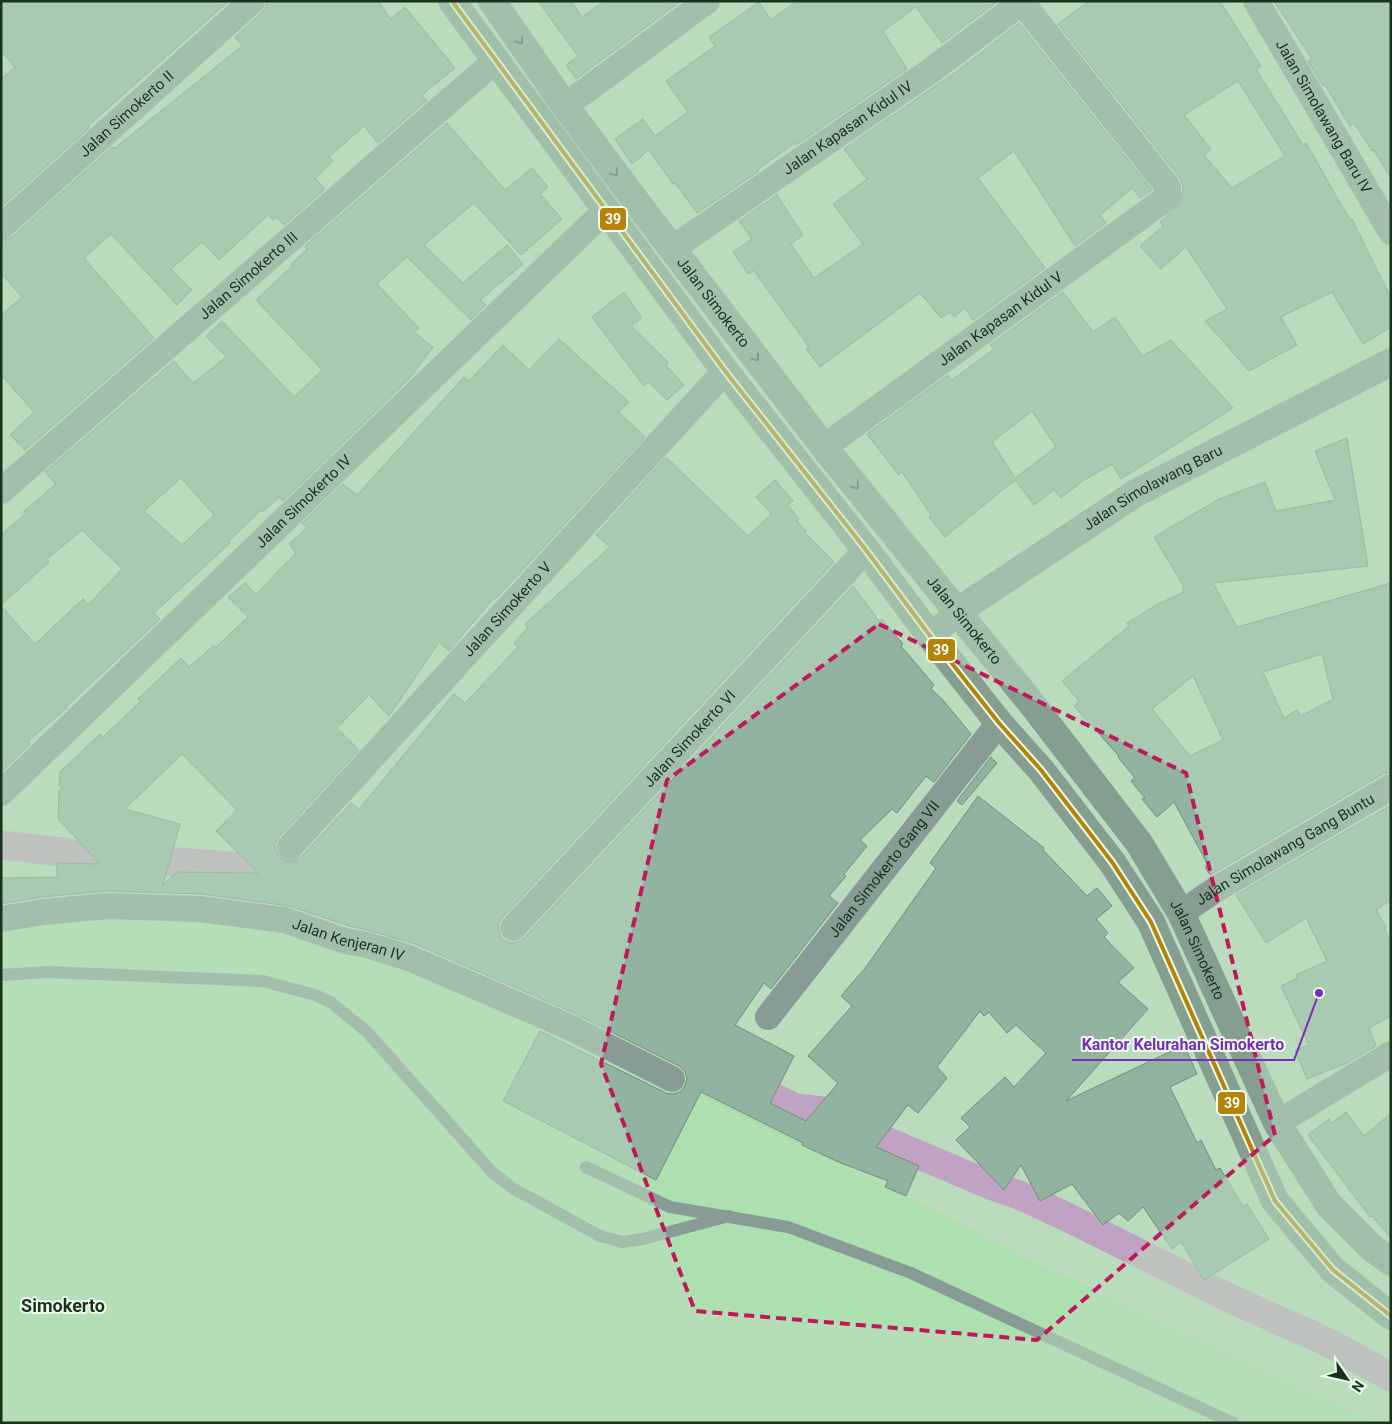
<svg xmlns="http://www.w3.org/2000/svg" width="1392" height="1424" font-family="Roboto,sans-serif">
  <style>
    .built { fill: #ace0b0 }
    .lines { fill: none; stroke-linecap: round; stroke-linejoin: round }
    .canal { stroke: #c0a3c2; stroke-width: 29 }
    .building { fill: #92b39f; stroke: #728e7c; fill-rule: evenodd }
    .service { stroke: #889b94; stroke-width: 12 }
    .minor { stroke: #889b94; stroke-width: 26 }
    .tertiary { stroke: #889b94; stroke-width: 28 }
    .trunk { stroke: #869e90; stroke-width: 28 }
    .bus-1-casing { stroke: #ecfeed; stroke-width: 8 }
    .bus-1 { stroke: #b58308; stroke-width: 4 }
    .oneway { stroke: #405845 }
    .marked { fill: none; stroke: #c2185b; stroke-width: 4; stroke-dasharray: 10 6; stroke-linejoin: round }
    .labels { text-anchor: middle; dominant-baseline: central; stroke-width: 4; stroke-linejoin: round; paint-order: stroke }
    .street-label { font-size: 15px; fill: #1a321c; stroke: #ecfeed }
    .quarter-label { font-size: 18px; font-weight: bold; fill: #1a321c; stroke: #ecfeed }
    .leader { fill: none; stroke: #7b2cbf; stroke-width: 2 }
    .callout-dot { fill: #7b2cbf; stroke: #ecfeed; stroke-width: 2 }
    .callout-label { font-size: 16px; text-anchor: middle; font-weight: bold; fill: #7b2cbf; stroke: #ecfeed; stroke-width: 4; stroke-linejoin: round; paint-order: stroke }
    .line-badge { stroke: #ecfeed; stroke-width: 2 }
    .badge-label { font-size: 14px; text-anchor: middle; font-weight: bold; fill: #fff }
  </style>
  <rect width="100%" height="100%" fill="#badcbd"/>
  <path class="built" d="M218 910 558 1018 1039 1264 1377 1423H1V927Z"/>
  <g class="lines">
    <path class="canal" d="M1 845 62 852 112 862 153 860 292 871
      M737 1079 795 1108 824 1111 882 1139 990 1185 1019 1195 1069 1218 1229 1298 1327 1342 1391 1377"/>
  </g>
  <path class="building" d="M1 1H229L88 126 89 128 1 207V79L15 67 1 51Z
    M267 1H378L391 19 405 7 455 68 422 95 427 100 378 143 364 126 329 157 333 161 315 178 325 189 284 225 277 217 273 220 268 215 219 260 202 242 171 269 192 290 177 305 111 234 84 258 154 338 25 450 10 435 34 412 1 375V315L22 297 1 273V242L11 238 112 147 115 148 242 46 235 37 262 12 266 6Z
    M538 1H571L582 17 604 1H681L576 79 566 65 578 56Z
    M797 1H998L942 43 916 7 883 31 907 69 796 145 795 143 758 169 759 171 697 213 675 183 673 184 649 150 632 164 615 139 643 119 655 136 688 112 666 81 715 46 709 37 759 2 771 20Z
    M1089 1H1220L1261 66 1256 69 1303 145 1306 143 1350 220 1352 219 1391 298V327L1363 344 1332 292 1281 317 1297 345 1249 371 1205 321 1227 309 1186 247 1161 269 1140 246 1163 226 1160 222 1181 204 1183 186 1180 178 1058 24ZM1238 81 1285 156 1232 188 1204 155 1211 149 1184 115Z
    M1274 1H1391V178L1374 150 1372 151 1354 123 1350 126 1325 85 1323 86 1308 61 1312 59Z
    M1019 23 1152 190 1140 198 1132 188 1100 215 1106 223 1075 246 1014 151 978 178 1045 268 973 320 965 308 954 317 950 312 941 318 920 293 820 367 806 349 809 347 754 271 748 274 733 252 752 239 739 221 777 195 803 235 791 244 814 278 863 244 833 204 867 179 844 149 960 69Z
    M447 123 505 190 532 168 548 187 540 194 562 219 521 255 474 203 424 245 463 283 507 245 523 264 480 300 486 305 471 320 407 257 377 284 419 328 414 332 433 347 410 378 283 501 279 497 263 512 261 510 228 542 230 543 154 613 160 619 66 707 67 708 28 741 30 744 1 772V606L35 644 83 599 88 605 122 569 82 530 47 559 49 562 1 605V535L25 514 23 512 56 484 45 472 174 361 193 383 226 357 206 336 222 321 294 397 322 370 256 300 292 266 291 264 307 249 305 246ZM181 478 214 515 182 545 144 511Z
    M624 292 642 318 631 326 668 362 666 365 684 385 667 400 649 382 644 386 592 317Z
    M1063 292 1093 332 1115 317 1142 356 1171 340 1233 408 1121 479 1112 464 1084 480 1061 498 1054 490 1034 505 1015 480 945 537 929 517 931 515 902 472 899 475 867 434 948 375 952 380 994 349 990 345ZM1032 411 1056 447 1015 478 992 442Z
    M559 339 629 402 619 412 645 437 496 599 494 598 449 651 439 642 389 716 369 695 337 728 359 750 279 837 275 844 276 851 280 858 286 861H295L301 857 351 803 359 809 454 694 465 703 518 647 514 643 528 627 525 624 610 547 596 535 666 457 748 536 771 514 756 497 775 480 793 501 788 505 799 519 797 521 806 531 805 533 834 562 502 918 498 925 499 933 502 939 510 943 518 942 524 938 853 586 879 621 882 619 903 644 901 646 934 685 931 689 942 699 971 734 934 782 926 776 897 813 892 809 860 840 867 846 844 874 846 876 829 896 838 903 771 989 764 983 735 1025 794 1056 770 1103 806 1121 838 1083 808 1056 852 1006 841 996 866 967 936 868 930 863 978 796 1044 848 1043 850 1087 896 1097 888 1112 906 1096 919 1108 933 1104 937 1134 968 1118 982 1148 1009 1066 1101 1184 1045 1197 1074 1170 1087 1197 1143 1201 1140 1216 1170 1220 1168 1243 1206 1247 1204 1269 1239 1204 1280 1181 1242 1172 1249 1143 1207 1128 1221 1119 1213 1103 1225 1072 1184 1040 1201 1021 1165 1004 1190 956 1140 970 1127 961 1118 1005 1077 1014 1087 1046 1053 1016 1025 1007 1033 989 1012 984 1016 980 1011 937 1067 947 1078 918 1113 908 1105 876 1147 919 1166 906 1196 885 1187 888 1181 836 1161 802 1145 803 1143 701 1092 656 1180 503 1101 540 1031 666 1093 673 1094 680 1092 685 1086 687 1078 684 1070 679 1066 574 1013 415 944 371 931 349 926 289 906 201 894 107 891 42 897 1 904V878L57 877V863L100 864 58 819 59 791 62 788 59 786 60 772 100 734 103 737 140 702 138 699 181 658 189 667 214 645 216 647 248 617 228 597 245 583 256 594 296 553 289 544 307 528 302 523 343 484 357 495 464 377 469 381 503 345 529 370ZM182 754 237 810 216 831 258 873 177 872 163 885 180 824 125 809Z
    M1347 438 1368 566 1213 583 1237 627 1391 583V772L1383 774 1210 875 1205 867 1208 865 1174 802 1157 817 1142 799 1145 798 1131 781 1135 778 1118 757 1119 756 1074 706 1079 701 1062 681 1129 626 1127 623 1158 604 1184 592 1182 588 1184 587 1154 537 1219 499 1265 482 1276 511 1335 500 1315 451ZM1322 654 1333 699 1301 716 1297 710 1284 718 1263 672ZM1193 676 1223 740 1190 756 1152 709Z
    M991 757 997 763 962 805 957 801Z
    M1391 805V900L1376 910 1386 927 1384 928 1391 941V1016L1369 1028 1376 1046 1347 1063 1307 1079 1295 1050 1309 1045 1281 986 1297 978 1296 975 1327 961 1306 918 1266 943 1236 895Z
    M1346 1112 1364 1136 1391 1113V1238L1372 1216 1370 1217 1308 1135 1329 1119 1332 1123Z"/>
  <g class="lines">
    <path class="service" d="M1 975 48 972 263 981 315 995 332 1003 367 1032 493 1173 514 1189 600 1236 622 1242 643 1239 729 1216
      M586 1167 670 1207 788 1227 911 1273 1233 1423"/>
    <g class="minor">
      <path id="s1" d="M1256 1 1391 232"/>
      <path d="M565 106 707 1"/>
      <path id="s2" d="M1 227 252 1"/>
      <path id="s3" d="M673 248 929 72 1021 3"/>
      <path id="s4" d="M824 447 1168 197V187L1021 1"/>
      <path id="s5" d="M1 491 495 61"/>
      <path d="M931 637 958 611"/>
      <path id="s6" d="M1 793 605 211"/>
      <path id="s7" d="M290 847 725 371"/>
      <path id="s8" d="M1181 913 1215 890 1391 787"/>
      <path id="s9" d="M1 919 43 912 108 906 199 909 284 920 345 941 367 945 409 958 567 1026 672 1079"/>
      <path id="s10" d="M513 928 866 550"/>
      <path id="s11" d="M768 1017 999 723"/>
      <path d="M1277 1123 1391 1054"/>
    </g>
    <path class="tertiary" id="s12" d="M958 611 1136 493 1391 362"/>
    <g class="trunk">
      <path d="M452 1 725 371 866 550 931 637 999 723 1041 770 1112 862 1151 922 1275 1201 1333 1270 1391 1316"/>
      <path id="s13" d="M492 1 565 106 641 208 824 447 1032 704 1139 843 1181 913 1277 1123 1329 1205 1372 1248 1391 1262"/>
    </g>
    <defs>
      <path id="bus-1" d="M452 1 725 371 866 550 931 637 999 723 1041 770 1112 862 1151 922 1275 1201 1333 1270 1391 1316"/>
    </defs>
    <use href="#bus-1" class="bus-1-casing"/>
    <use href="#bus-1" class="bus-1"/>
  </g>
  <defs><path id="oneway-chevron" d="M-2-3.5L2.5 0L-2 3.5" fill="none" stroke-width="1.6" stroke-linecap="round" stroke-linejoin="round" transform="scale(1.25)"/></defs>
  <g class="oneway">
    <use href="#oneway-chevron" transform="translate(520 41) rotate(55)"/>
    <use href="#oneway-chevron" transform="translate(615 173) rotate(53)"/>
    <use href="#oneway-chevron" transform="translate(756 358) rotate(53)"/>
    <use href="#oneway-chevron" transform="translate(856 486) rotate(51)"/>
  </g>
  <path d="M0 0H1392V1424H0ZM879 624 1186 773 1275 1135 1037 1340 695 1311 601 1064 667 780Z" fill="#badcbd" fill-opacity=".55" fill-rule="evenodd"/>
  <path class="marked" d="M879 624 1186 773 1275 1135 1037 1340 695 1311 601 1064 667 780Z"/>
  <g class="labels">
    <g class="street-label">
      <text stroke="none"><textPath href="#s2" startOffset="169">Jalan Simokerto II</textPath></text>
      <text stroke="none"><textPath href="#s1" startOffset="134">Jalan Simolawang Baru IV</textPath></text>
      <text stroke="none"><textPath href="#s3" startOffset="212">Jalan Kapasan Kidul IV</textPath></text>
      <text stroke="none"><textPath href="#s5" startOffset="328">Jalan Simokerto III</textPath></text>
      <text stroke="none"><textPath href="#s13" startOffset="374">Jalan Simokerto</textPath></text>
      <text stroke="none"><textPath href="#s4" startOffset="218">Jalan Kapasan Kidul V</textPath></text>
      <text stroke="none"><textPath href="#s12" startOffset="231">Jalan Simolawang Baru</textPath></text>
      <text stroke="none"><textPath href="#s6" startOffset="420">Jalan Simokerto IV</textPath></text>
      <text stroke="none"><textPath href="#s7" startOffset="322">Jalan Simokerto V</textPath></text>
      <text stroke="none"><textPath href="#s13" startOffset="779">Jalan Simokerto</textPath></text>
      <text stroke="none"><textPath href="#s10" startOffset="259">Jalan Simokerto VI</textPath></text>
      <text stroke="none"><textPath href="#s8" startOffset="122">Jalan Simolawang Gang Buntu</textPath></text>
      <text stroke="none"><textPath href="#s11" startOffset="188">Jalan Simokerto Gang VII</textPath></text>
      <text stroke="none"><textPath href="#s9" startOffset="352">Jalan Kenjeran IV</textPath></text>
      <text stroke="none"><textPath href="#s13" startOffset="1184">Jalan Simokerto</textPath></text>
    </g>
    <g class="quarter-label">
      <text x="63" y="1305">Simokerto</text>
    </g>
  </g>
  <path class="leader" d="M1319 993L1294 1060H1072"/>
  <circle class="callout-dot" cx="1319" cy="993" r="5"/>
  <g class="callout-label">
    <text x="1183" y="1050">Kantor Kelurahan Simokerto</text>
  </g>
  <g class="line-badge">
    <rect x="599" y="207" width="28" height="24" rx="5" fill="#b58308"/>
    <rect x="927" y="638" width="29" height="24" rx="5" fill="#b58308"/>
    <rect x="1217" y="1091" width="29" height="24" rx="5" fill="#b58308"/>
  </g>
  <g class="badge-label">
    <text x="613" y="224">39</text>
    <text x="941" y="655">39</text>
    <text x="1232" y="1108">39</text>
  </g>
  <rect width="1392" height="1424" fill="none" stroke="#1a321c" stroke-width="5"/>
  <g transform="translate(1347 1379) rotate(124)" stroke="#ecfeed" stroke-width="4" paint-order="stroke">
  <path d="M0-4L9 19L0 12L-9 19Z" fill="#1a321c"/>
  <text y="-8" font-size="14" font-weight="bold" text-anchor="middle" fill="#1a321c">N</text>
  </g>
</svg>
